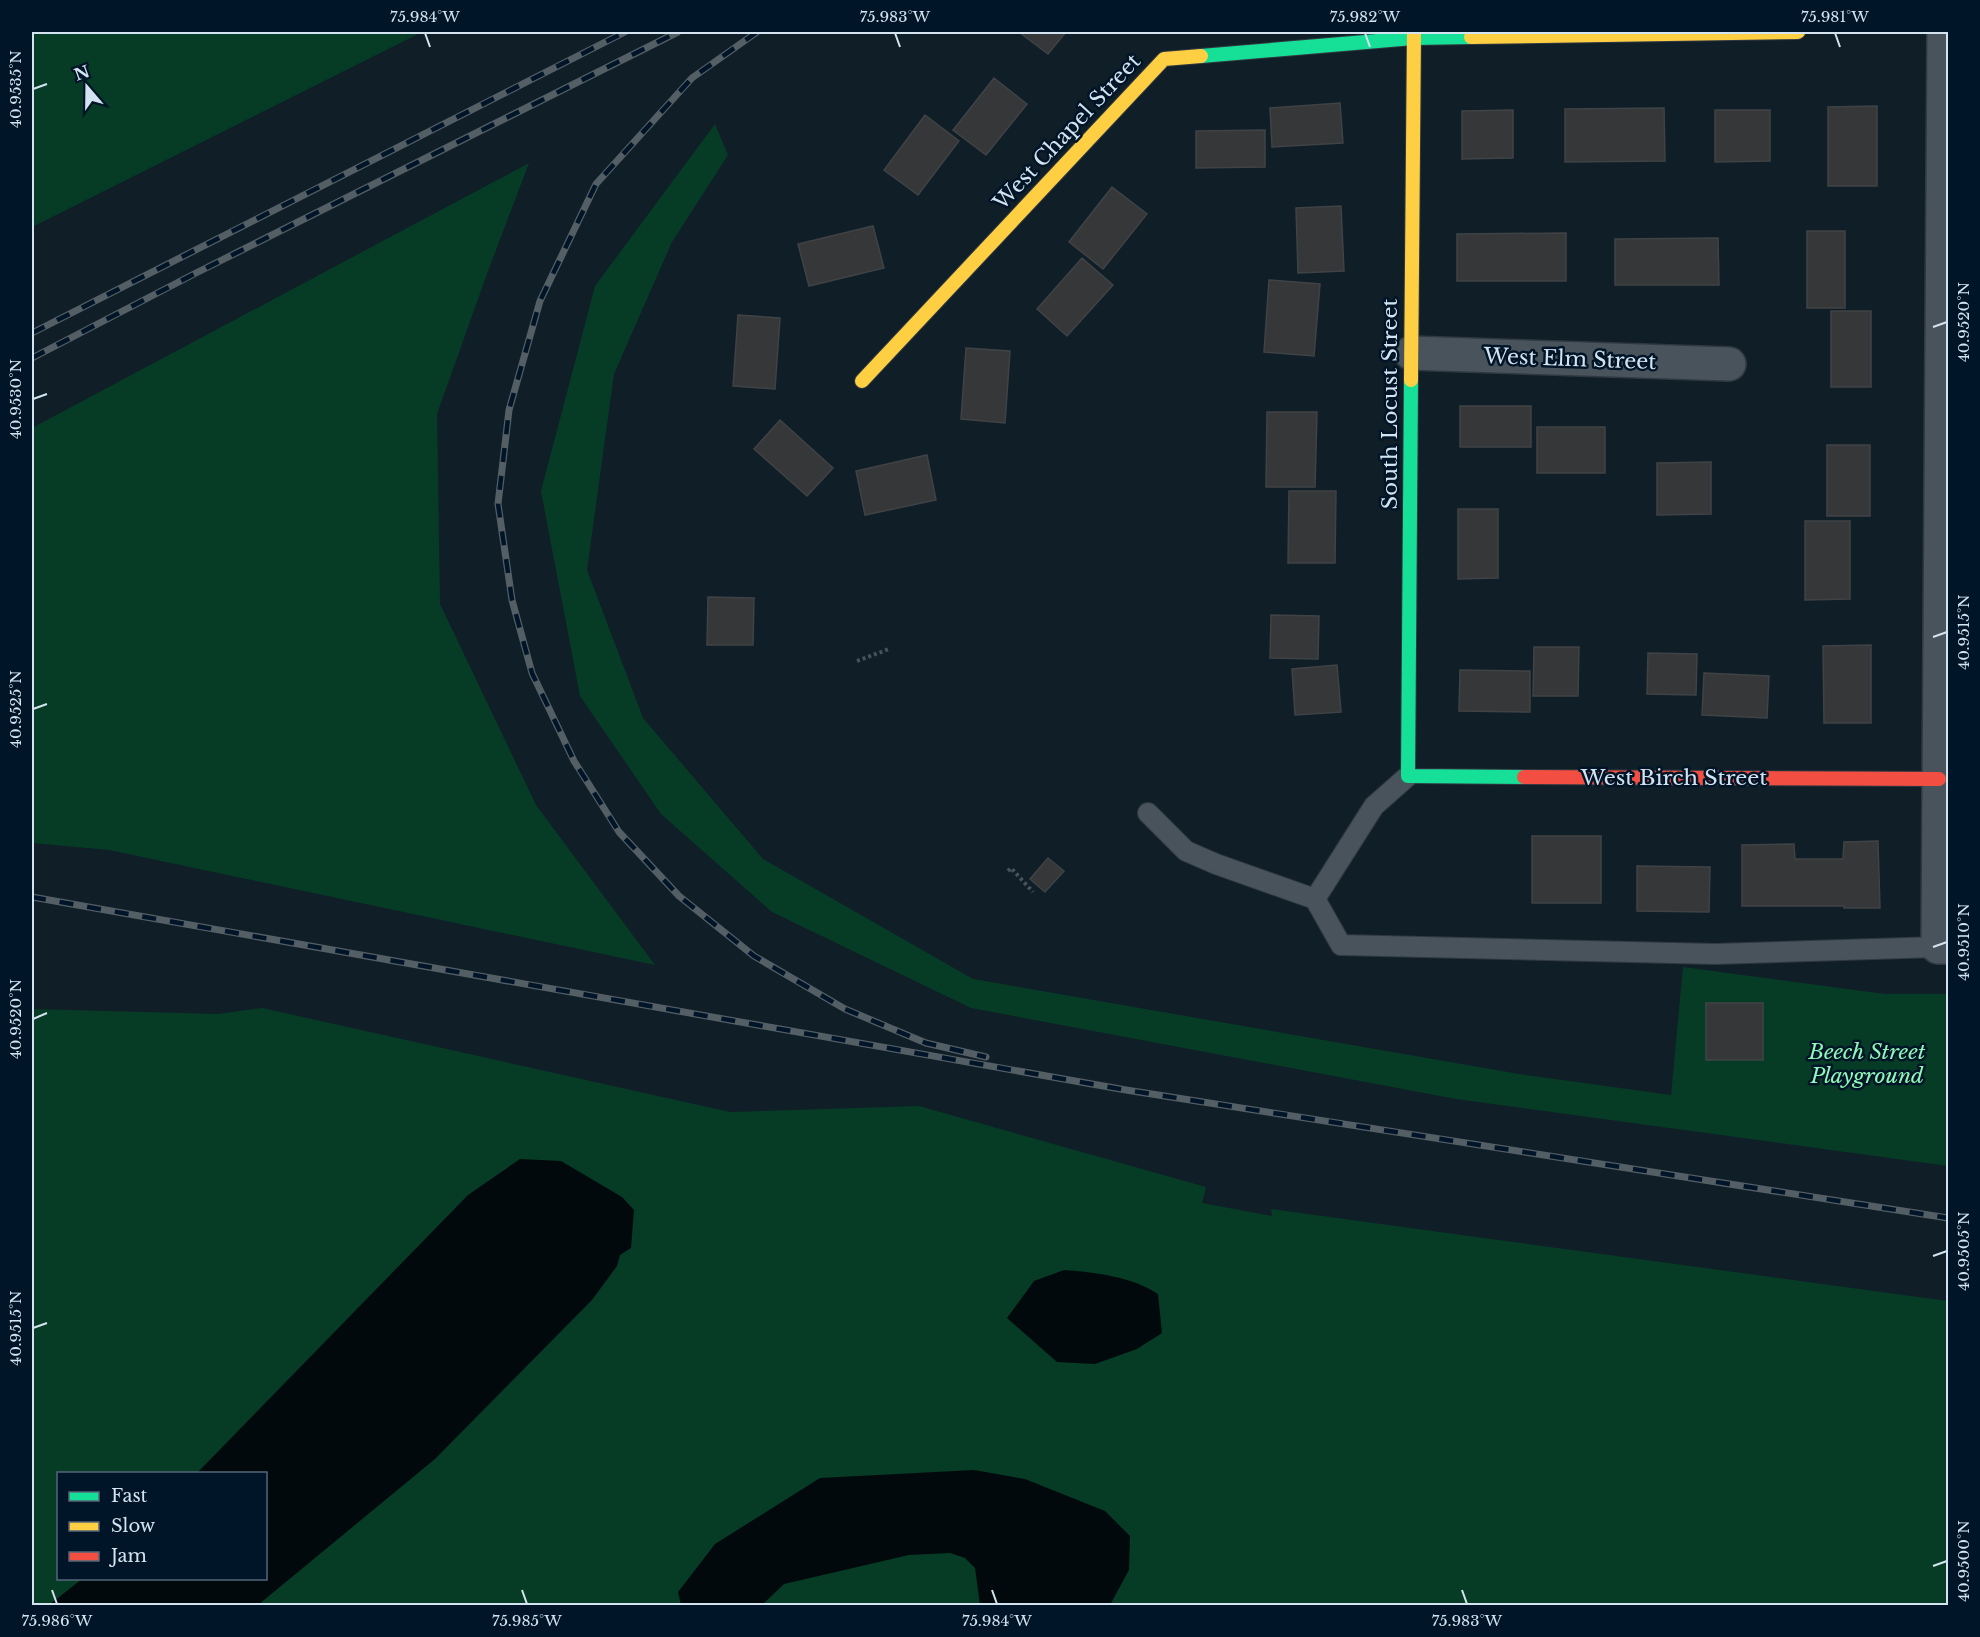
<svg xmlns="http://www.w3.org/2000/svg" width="1980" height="1637" font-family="'Libre Baskerville',serif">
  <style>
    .green { fill: #063c25; fill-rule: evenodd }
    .water { fill: #01090c }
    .building { fill: #353739; stroke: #404345; stroke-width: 1.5 }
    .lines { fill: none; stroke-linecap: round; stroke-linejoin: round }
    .lane-casing { stroke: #303941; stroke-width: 22 }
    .street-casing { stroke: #303941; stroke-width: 36 }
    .fast-casing { stroke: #303941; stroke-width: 16 }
    .slow-casing { stroke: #303941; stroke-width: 16 }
    .jam-casing { stroke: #303941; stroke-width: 16 }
    .path { stroke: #485259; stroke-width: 4; stroke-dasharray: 3 3; stroke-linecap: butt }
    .lane { stroke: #49535c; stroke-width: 20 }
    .street { stroke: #49535c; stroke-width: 33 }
    .fast { stroke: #16e098; stroke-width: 14 }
    .slow { stroke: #ffcf43; stroke-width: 14 }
    .jam { stroke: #f24e42; stroke-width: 14 }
    .rail-casing { stroke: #545e65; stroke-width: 7 }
    .rail { stroke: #001528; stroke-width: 4.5; stroke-dasharray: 14; stroke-linecap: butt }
    .ticks { fill: none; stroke: #d3e3f0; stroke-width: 2 }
    .labels { text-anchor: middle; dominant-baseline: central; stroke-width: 5; stroke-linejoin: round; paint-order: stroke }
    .street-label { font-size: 21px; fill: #d3e3f0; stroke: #001528 }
    .park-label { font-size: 21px; font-style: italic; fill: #8ff8b7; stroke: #001528 }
    .neatline { fill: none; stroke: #d3e3f0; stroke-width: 2 }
    .ticks-label { font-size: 15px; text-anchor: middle; fill: #d3e3f0 }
  </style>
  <rect width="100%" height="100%" fill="#101e28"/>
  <path class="green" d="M32 32H422L32 227Z
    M715 124 728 155 672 242 614 374 587 570 643 718 763 859 973 979 1519 1074 1671 1095 1683 967 1885 994H1948V1166L1456 1099 971 1008 772 912 661 814 580 696 541 491 595 286Z
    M529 163 488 271 437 414 440 604 536 805 655 965 109 850 32 843V428Z
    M262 1008 730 1112 919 1106 1206 1187 1202 1203 1272 1216 1271 1209 1948 1301V1605L32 1606V1009L218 1014ZM58 1474H266V1578H58Z"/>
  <path class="water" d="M520 1159 561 1161 622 1197 634 1210 631 1248 620 1255 617 1266 592 1300 435 1459 258 1605H49L82 1579 266 1578V1474L197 1473 468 1195Z
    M1064 1270C1094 1272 1133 1277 1158 1294L1162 1333 1137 1349 1095 1364 1057 1362 1007 1318 1034 1281Z
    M974 1470 1025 1479 1105 1511 1130 1536 1129 1570 1110 1605H980L975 1568 965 1558 950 1553 909 1555 784 1584 762 1605H681L678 1592 715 1544 820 1478Z"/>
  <path class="building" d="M1019 32H1066L1048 54Z
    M994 78 1027 104 986 155 953 130Z
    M1340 103 1343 143 1272 147 1270 108Z
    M1877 106V186H1828V107Z
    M1664 108 1665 161 1565 162V109Z
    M1513 110V158L1462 159V111Z
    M1715 110H1770V161L1715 162Z
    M925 115 959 141 918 195 884 170Z
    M1265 130V167L1196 168V131Z
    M1112 187 1147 214 1103 269 1069 242Z
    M1341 206 1344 271 1298 273 1296 208Z
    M873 226 884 268 809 286 798 244Z
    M1807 231H1845V308H1807Z
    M1566 233V281H1457V234Z
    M1718 238 1719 285H1615V239Z
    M1082 258 1113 285 1067 336 1037 309Z
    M1269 280 1320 284 1314 356 1264 352Z
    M1831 311H1871V387H1831Z
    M738 315 780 318 775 389 733 386Z
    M966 348 1010 351 1005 423 961 419Z
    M1460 406H1531V447H1460Z
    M1267 412H1317L1315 487H1266Z
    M780 420 833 468 807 496 754 449Z
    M1537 427H1605V473H1537Z
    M1827 445H1870V516H1827Z
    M927 455 936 500 865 515 856 471Z
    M1711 462V514L1657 515V463Z
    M1289 491H1336L1335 563H1288Z
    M1458 509H1498V578L1458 579Z
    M1805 521H1850V599L1805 600Z
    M708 597 754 598 753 645H707Z
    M1271 615 1319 616 1318 659 1270 658Z
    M1871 645V723H1824L1823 646Z
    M1534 647H1579L1578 696H1533Z
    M1648 653 1697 654 1696 695 1647 694Z
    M1337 665 1341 712 1295 715 1292 669Z
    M1460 670 1530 671V712L1459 711Z
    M1704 673 1769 676 1767 718 1702 715Z
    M1532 836H1601V903H1532Z
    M1878 841 1880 908H1844V906H1742V845L1794 844 1795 859H1843L1844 842Z
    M1048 858 1064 871 1045 892 1030 879Z
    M1637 866 1710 867 1709 912 1637 911Z
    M1706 1003H1763V1060H1706Z"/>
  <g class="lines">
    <defs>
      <path id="lane" d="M1408 776 1374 806 1315 899 1341 945 1715 954 1938 947
        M1148 813 1186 851 1216 864 1315 899"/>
      <path id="street" d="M1944 32 1938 947H1948
        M1411 353 1729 364"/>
      <path id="fast" d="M1201 56 1413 38 1471 37
        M1411 380 1408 776 1524 777"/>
      <path id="slow" d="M1471 37 1798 32
        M1411 380 1414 32
        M862 381 1164 59 1201 56"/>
      <path id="jam" d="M1524 777 1939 779"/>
    </defs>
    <use href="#lane" class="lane-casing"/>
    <use href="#street" class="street-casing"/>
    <use href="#fast" class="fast-casing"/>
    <use href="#slow" class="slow-casing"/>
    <use href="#jam" class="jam-casing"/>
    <path class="path" d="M857 661 889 649
      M1008 871 1011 868 1033 892"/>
    <use href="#lane" class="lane"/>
    <use href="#street" class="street"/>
    <use href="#fast" class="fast"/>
    <use href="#slow" class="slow"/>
    <use href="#jam" class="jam"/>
    <defs>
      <path id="rail" d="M757 32 692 78 596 184 540 301 509 410 498 504 512 600 532 673 574 761 619 832 679 896 754 956 845 1009 926 1043 986 1057
        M32 333 625 32
        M32 358 196 273 678 32
        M32 897 1126 1090 1948 1218"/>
    </defs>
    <use href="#rail" class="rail-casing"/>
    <use href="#rail" class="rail"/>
  </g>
  <path class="ticks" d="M425 33 430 47M895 33 900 47M1365 33 1370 47M1835 33 1840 47M33 89 47 84M1933 327 1947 322M33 399 47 394M1933 637 1947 632M33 709 47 704M1933 947 1947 942M33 1019 47 1013M1933 1256 1947 1251M33 1328 47 1323M1933 1566 1947 1561M52 1590 57 1604M522 1590 527 1604M992 1590 997 1604M1462 1590 1467 1604"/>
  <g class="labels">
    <g class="street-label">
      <text transform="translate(1067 132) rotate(-47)">West Chapel Street</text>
      <text transform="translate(1570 359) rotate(2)">West Elm Street</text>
      <text transform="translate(1390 404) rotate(-90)">South Locust Street</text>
      <text x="1674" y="778">West Birch Street</text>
    </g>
    <g class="park-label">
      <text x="1867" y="1052">Beech Street<tspan x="1867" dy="24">Playground</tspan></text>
    </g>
  </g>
  <rect width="1980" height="1637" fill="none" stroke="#001528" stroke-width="66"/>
  <rect x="57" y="1472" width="210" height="108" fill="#001528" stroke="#546778" stroke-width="1.5"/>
  <rect x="69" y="1492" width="30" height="9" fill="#16e098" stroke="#546778" stroke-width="1.5"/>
  <text x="111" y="1502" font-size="18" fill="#d3e3f0">Fast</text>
  <rect x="69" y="1522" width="30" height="9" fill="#ffcf43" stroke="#546778" stroke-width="1.5"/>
  <text x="111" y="1532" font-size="18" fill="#d3e3f0">Slow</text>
  <rect x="69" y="1552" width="30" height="9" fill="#f24e42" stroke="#546778" stroke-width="1.5"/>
  <text x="111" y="1562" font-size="18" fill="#d3e3f0">Jam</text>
  <g transform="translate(87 87) rotate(340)" stroke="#001528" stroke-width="4.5" paint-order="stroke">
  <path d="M0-4.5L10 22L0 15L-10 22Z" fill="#d3e3f0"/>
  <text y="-9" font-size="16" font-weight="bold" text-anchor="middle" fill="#d3e3f0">N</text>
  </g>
  <rect x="33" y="33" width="1914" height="1571" class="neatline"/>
  <g class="ticks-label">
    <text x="425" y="22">75.984°W</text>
    <text x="895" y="22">75.983°W</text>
    <text x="1365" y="22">75.982°W</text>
    <text x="1835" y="22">75.981°W</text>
    <text transform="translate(16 89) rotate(-90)" y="5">40.9535°N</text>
    <text transform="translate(1964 322) rotate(-90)" y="5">40.9520°N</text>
    <text transform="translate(16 399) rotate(-90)" y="5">40.9530°N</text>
    <text transform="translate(1964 632) rotate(-90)" y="5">40.9515°N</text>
    <text transform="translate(16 709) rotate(-90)" y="5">40.9525°N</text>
    <text transform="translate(1964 942) rotate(-90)" y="5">40.9510°N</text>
    <text transform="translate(16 1019) rotate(-90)" y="5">40.9520°N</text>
    <text transform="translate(1964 1251) rotate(-90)" y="5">40.9505°N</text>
    <text transform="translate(16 1328) rotate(-90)" y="5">40.9515°N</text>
    <text transform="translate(1964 1561) rotate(-90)" y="5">40.9500°N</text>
    <text x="57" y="1626">75.986°W</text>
    <text x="527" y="1626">75.985°W</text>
    <text x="997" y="1626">75.984°W</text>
    <text x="1467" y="1626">75.983°W</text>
  </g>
</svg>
